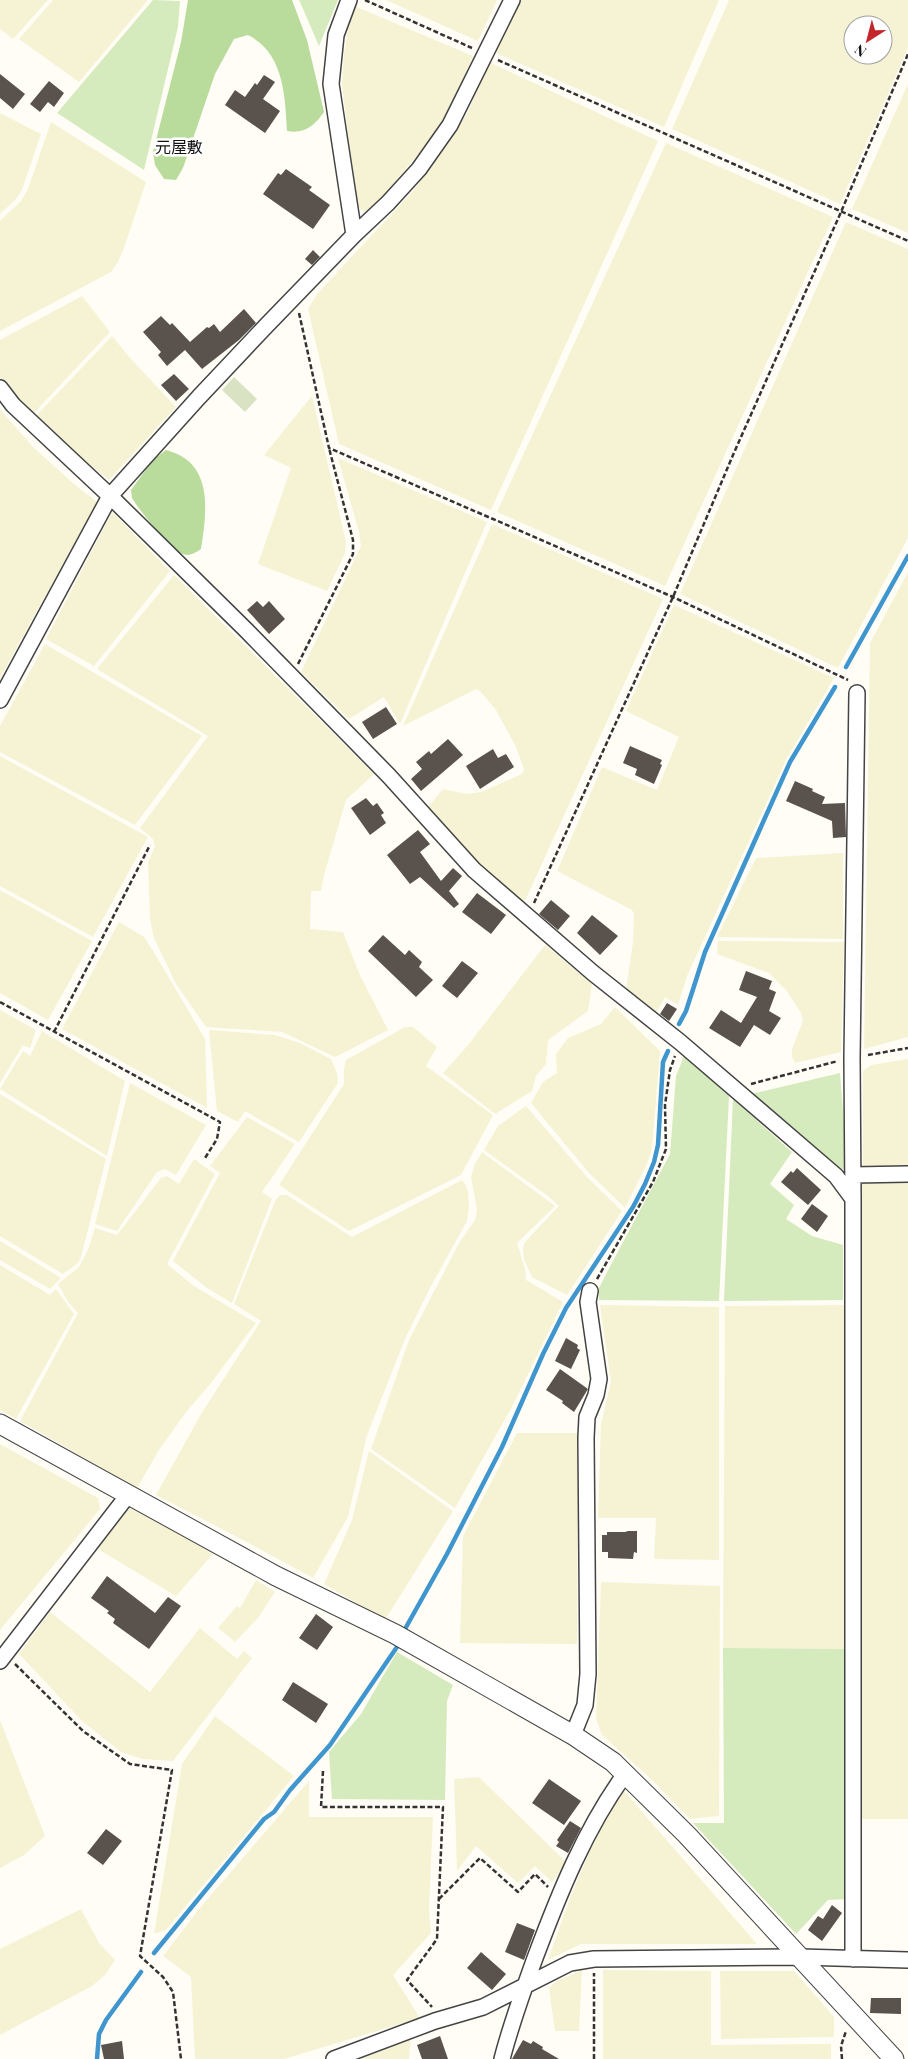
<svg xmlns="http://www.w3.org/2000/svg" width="908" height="2059" font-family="'Playfair Display','Noto Sans JP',serif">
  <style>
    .farmland { fill: #f6f3d4; fill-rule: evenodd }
    .green { fill: #d5ebbd }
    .forest { fill: #b9dc9c }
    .cemetery { fill: #d9e3c4 }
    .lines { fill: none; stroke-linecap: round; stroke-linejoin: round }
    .stream { stroke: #3f96cf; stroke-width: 4.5 }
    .building { fill: #5a524d }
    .minor-casing { stroke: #444; stroke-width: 18 }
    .tertiary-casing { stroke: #444; stroke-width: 21 }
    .path { stroke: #333; stroke-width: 2.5; stroke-dasharray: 5 2.5; stroke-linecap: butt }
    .minor { stroke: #fff; stroke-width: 15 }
    .tertiary { stroke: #fff; stroke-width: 19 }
    .labels { text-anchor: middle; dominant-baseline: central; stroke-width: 5; stroke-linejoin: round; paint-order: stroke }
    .neighbourhood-label { font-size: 16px; fill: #111; stroke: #fff }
  </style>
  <rect width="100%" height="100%" fill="#fffdf5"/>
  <path class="farmland" d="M0 0H48L13 39 0 29Z
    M53 0H148L79 82 19 39Z
    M386 0H497L478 41Z
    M519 0H719L664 127 496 53Z
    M729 0H908V48L840 204 672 129ZM853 25H883V55H853Z
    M352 5 473 56 448 114 432 138 368 213 357 207 342 84 344 54Z
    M489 62 658 141 491 510 339 444 308 309 317 294 413 191 445 148 467 114Z
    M908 84V233L852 209Z
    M0 113 41 134 22 190 17 198 0 214Z
    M51 122 146 182 124 248 118 262 111 272 0 331V221L21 201 28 189Z
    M666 143 833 217 665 586 497 512Z
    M846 222 908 249V538L838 668 680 594Z
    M82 296 110 332 32 415 0 377V340Z
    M112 336 131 359 176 407 109 480 59 441 34 418Z
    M312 396 346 542 345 553 327 591 258 564 291 468 264 455Z
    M0 409 33 447 75 485 97 502 0 678Z
    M338 458 487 522 400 724 384 697 349 719 301 672 361 546 359 532Z
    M112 512 170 571 94 666 46 639Z
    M492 524 663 599 524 903 484 869 442 827 427 808 443 789 467 794 481 792 522 774 524 769 516 747 496 710 480 691 476 689 403 726Z
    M908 572V1037L864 1049 870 643Z
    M174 575 374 774 346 800 324 875 321 891H311L310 929 343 932 359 973 388 1030 335 1057 282 1032 206 1027 176 984 154 938 150 919 148 863 155 846 153 839 140 828 208 736 97 669Z
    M674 605 834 678 787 758 687 976 678 1005 665 997 657 1012 626 989 633 942 634 914 632 910 557 871 602 767 657 790 679 737 626 711Z
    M45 644 202 736 135 825 0 752V726Z
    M0 756 148 837 93 937 0 886Z
    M843 853V939L717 937 756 858Z
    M0 890 92 941 48 1020 0 993Z
    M119 922 144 937 155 954 205 1039 207 1108 62 1029Z
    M718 941 844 942 841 1052 795 1063 792 1057V1049L803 1021 801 1013 786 990 769 973 717 954Z
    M545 945 592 984 588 1011 548 1040 546 1064 536 1076 532 1091 495 1114 443 1073 469 1044Z
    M615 1007 660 1051 652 1149 647 1164 625 1208 589 1173 531 1103 543 1082 557 1073 556 1054 568 1038 601 1024Z
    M0 1010 36 1030 30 1048 23 1045 0 1083Z
    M405 1027H413L437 1047 426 1066 493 1115 461 1175 349 1231 279 1185 344 1084V1069L346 1060Z
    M209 1030 275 1035 300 1043 331 1059 337 1073 338 1083 299 1142 245 1111 238 1122 217 1111Z
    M42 1031 125 1081 107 1156 0 1089 23 1051 30 1056Z
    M908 1059V1168H863V1071L871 1065Z
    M130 1083 206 1125 176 1175 165 1169 157 1172 117 1231 95 1224Z
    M0 1094 106 1159 81 1257 78 1263 63 1274 0 1236Z
    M526 1106 587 1177 622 1211 567 1295 532 1277 524 1260 523 1248 525 1242 559 1206 548 1196 484 1150 498 1126Z
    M247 1117 295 1144 262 1192 272 1199 232 1303 207 1288 173 1261 220 1173 210 1166Z
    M482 1152 555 1206 517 1243 525 1269 526 1280 563 1302 513 1405 455 1508 371 1449 409 1340 459 1243 475 1220 477 1210 471 1177 475 1164Z
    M194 1159 215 1174 167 1264 194 1286 256 1323 211 1383 186 1412 159 1450 137 1488 20 1421 78 1313 68 1302 58 1284 79 1267 88 1250 95 1228 117 1235 161 1178 167 1176 179 1184Z
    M462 1180 465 1184 468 1191 469 1208 467 1221 430 1288 405 1339 367 1435 348 1517 313 1578 243 1540 156 1495 201 1414 261 1321 234 1304 275 1201 280 1195H287L352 1237Z
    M860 1182H908V1819H861Z
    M0 1241 61 1278 50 1289 0 1260Z
    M0 1265 50 1295 56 1289 74 1314 16 1419 0 1410Z
    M600 1305 719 1307V1560L654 1559 656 1518H598L601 1424 611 1382Z
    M847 1305 845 1649 723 1648 725 1306Z
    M517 1433H578L577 1644 460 1643 463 1536Z
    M0 1444 98 1498 100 1509 0 1630Z
    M369 1451 453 1511 385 1620 324 1584 352 1520Z
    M130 1508 138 1509 213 1554 176 1596 98 1549V1543Z
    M256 1580 275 1592 258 1618 235 1642 218 1628 237 1606 240 1608Z
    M601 1582 720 1586 719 1816 690 1819 650 1778 602 1735 596 1719Z
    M50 1612 150 1692 200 1628 237 1659 244 1651 252 1658 173 1761 142 1759 121 1752 82 1721 19 1654Z
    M215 1716 294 1776 166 1930 154 1934 182 1764Z
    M0 1720 45 1836 24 1855 0 1868Z
    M479 1777 567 1863 552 1882 535 1866 518 1883 476 1846 457 1871 454 1779Z
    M309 1781V1817H433L429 1909 431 1933 393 1975 420 2018 284 2059H195L191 1977 163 1956 199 1909Z
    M623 1790 757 1944H581L548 1960 571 1895 602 1823Z
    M81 1909 99 1943 115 1960 105 1975 92 1986 0 2035V1949Z
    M582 1970 579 2031H555L549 1988 555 1982Z
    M603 1970 711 1971V2045L831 2044V2059H603Z
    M720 1971H794L834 2017V2037L721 2039Z
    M411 2036 409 2059H349Z"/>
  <path class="green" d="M153 0 180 1 178 27 144 170 57 113Z
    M299 0H338L319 46 300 2Z
    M684 1056 729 1096 719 1301 599 1300V1288L605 1276 670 1154 676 1076Z
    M840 1073 847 1165 842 1170 835 1169 751 1094Z
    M733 1099 792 1152 770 1184 794 1205 786 1219 812 1236 843 1245V1300L724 1301Z
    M723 1648 845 1649 847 1899 828 1900 796 1934 693 1823H724Z
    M397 1652 453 1685 447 1701 445 1800 332 1799 329 1752 361 1714Z"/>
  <path class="forest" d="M188 0H292L307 40 324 112C314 126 305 134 287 131 285 96 284 53 248 35L234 39 215 74 183 168 176 180 164 179 155 165 153 152 181 42Z
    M166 450C214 462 207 511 201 549 196 552 190 557 183 554 172 551 139 510 132 498L131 490 153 460Z"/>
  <path class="cemetery" d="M234 377 257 399 245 412 222 390Z"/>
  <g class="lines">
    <path class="stream" d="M846 667 908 556
      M679 1024 686 1011 705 952 790 762 835 687
      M405 1629 447 1554 502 1447 543 1354 566 1308 633 1207 645 1184 654 1162 658 1145 663 1062 668 1051
      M154 1953 264 1819 274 1812 290 1790 330 1745 399 1644
      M97 2059 99 2034 106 2020 141 1972"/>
  </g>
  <path class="building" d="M0 74 25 94 13 109 0 98Z
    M264 75 275 82 263 99 280 111 265 133 225 105 235 90 245 97 255 83 257 85Z
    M49 81 64 93 54 107 48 102 40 112 30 104Z
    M286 169 312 187 309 190 330 205 313 229 263 194 278 173 281 175Z
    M313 250 320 257 312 265 305 259Z
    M244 309 256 323 239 340 202 369 185 350 167 366 158 355 161 352 143 332 161 316 170 325 172 323 190 342 207 327 209 328 214 324 220 332Z
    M174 374 189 389 176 401 161 385Z
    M257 601 263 607 269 601 285 619 269 634 247 610Z
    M386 707 397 724 373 739 362 722Z
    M448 739 463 755 421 791 411 779 422 769 416 762 429 751 431 754Z
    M630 746 662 760 660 764 662 765 654 784 635 775 637 769 623 763Z
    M493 749 498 758 506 754 514 767 480 789 466 766Z
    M795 781 813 789 812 791 825 797 822 804 845 803 846 837 833 838 832 821 786 801Z
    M366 798 373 806 377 803 384 813 381 815 386 823 370 835 351 808Z
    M418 830 430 844 420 852 441 881 453 868 462 876 449 891 459 904 454 908 420 877 410 884 387 855Z
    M477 893 506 915 491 934 462 912Z
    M551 900 570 916 558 930 539 914Z
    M592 915 618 936 600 955 577 933Z
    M383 935 405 955 409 950 422 962 419 967 433 980 416 997 368 951Z
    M462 961 478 973 457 998 442 986Z
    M746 971 772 981 769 989 776 992 769 1011 781 1018 770 1035 754 1025 740 1047 709 1028 721 1010 741 1023 757 997 739 990Z
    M667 1003 677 1009 669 1021 660 1014Z
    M797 1168 821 1190 808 1205 781 1182 791 1171 793 1173Z
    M812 1204 828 1216 817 1232 801 1219Z
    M566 1338 578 1345 577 1348 580 1350 571 1369 555 1361Z
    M560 1369 588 1389 574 1412 562 1403 563 1401 546 1390Z
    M628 1531H637V1553L634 1552 633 1559 608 1558V1552H602V1535H607V1532H625Z
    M107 1576 155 1613 168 1597 181 1606 149 1649 113 1623 115 1619 107 1613 109 1611 91 1598Z
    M316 1614 333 1627 317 1650 299 1638Z
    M293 1682 328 1704 316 1723 282 1700Z
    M549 1779 581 1801 564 1825 532 1803Z
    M570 1821 581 1828 568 1853 556 1846 559 1842 557 1840Z
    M106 1829 122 1841 103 1865 87 1853Z
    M832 1905 842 1913 822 1941 808 1930 818 1916 823 1919Z
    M517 1923 535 1930 524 1960 505 1952Z
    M481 1952 506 1974 492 1990 467 1968Z
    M871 1998H901V2014L870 2013Z
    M440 2036 448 2059H422L417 2045Z
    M523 2040 531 2044 533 2041 543 2047 542 2049 559 2059H512Z
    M122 2041 124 2059H104L101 2045Z"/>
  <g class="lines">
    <defs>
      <path id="minor" d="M349 0 336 35 331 84 354 235
        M0 388 13 405 110 496 246 630 389 776 474 870 593 973 680 1042 836 1176 853 1199
        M0 700 110 496 199 397 265 327 354 235 388 203 419 169 450 125 512 0
        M853 1175 908 1174
        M0 1661 128 1495
        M573 1735 585 1705 588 1674 586 1438 587 1417 596 1395 599 1379 588 1302 590 1291
        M853 1959V1199L852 1058 857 693
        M334 2059 435 2021 483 2007 570 1963 594 1959 800 1957 908 1960
        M502 2059C511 2024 523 1991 535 1958 559 1894 585 1829 625 1774"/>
      <path id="tertiary" d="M0 1424 276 1576 395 1634 573 1735 613 1762 687 1835 894 2059"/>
    </defs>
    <use href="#minor" class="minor-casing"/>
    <use href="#tertiary" class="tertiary-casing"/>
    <path class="path" d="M365 0 472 48
      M498 60 908 241
      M299 313 329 448 673 597 848 680
      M298 664 353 554V540L329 448
      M534 903 673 597 733 455 841 212 908 54
      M0 1002 220 1122 217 1139 205 1158
      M54 1032 150 845
      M868 1055 908 1048
      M751 1084 838 1061
      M597 1279 653 1182 666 1149 665 1105 670 1070 675 1056
      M15 1664 83 1731 130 1764 172 1770 140 1956 163 1977 173 1992 181 2059
      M323 1771 321 1807H443L437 1939 407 1980 432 2007
      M439 1899 480 1858 518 1892 535 1874 548 1887
      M594 2059V1973
      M842 2059 841 2046 846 2031"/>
    <use href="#minor" class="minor"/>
    <use href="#tertiary" class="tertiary"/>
  </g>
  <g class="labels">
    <g class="neighbourhood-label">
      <text x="179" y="146">元屋敷</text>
    </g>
  </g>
  <g transform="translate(868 40) rotate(216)"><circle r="24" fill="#ffffff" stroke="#a0a0a0"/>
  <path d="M0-4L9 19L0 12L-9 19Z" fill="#c4262e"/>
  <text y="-8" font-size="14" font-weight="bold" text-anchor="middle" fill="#111111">N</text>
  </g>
</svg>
